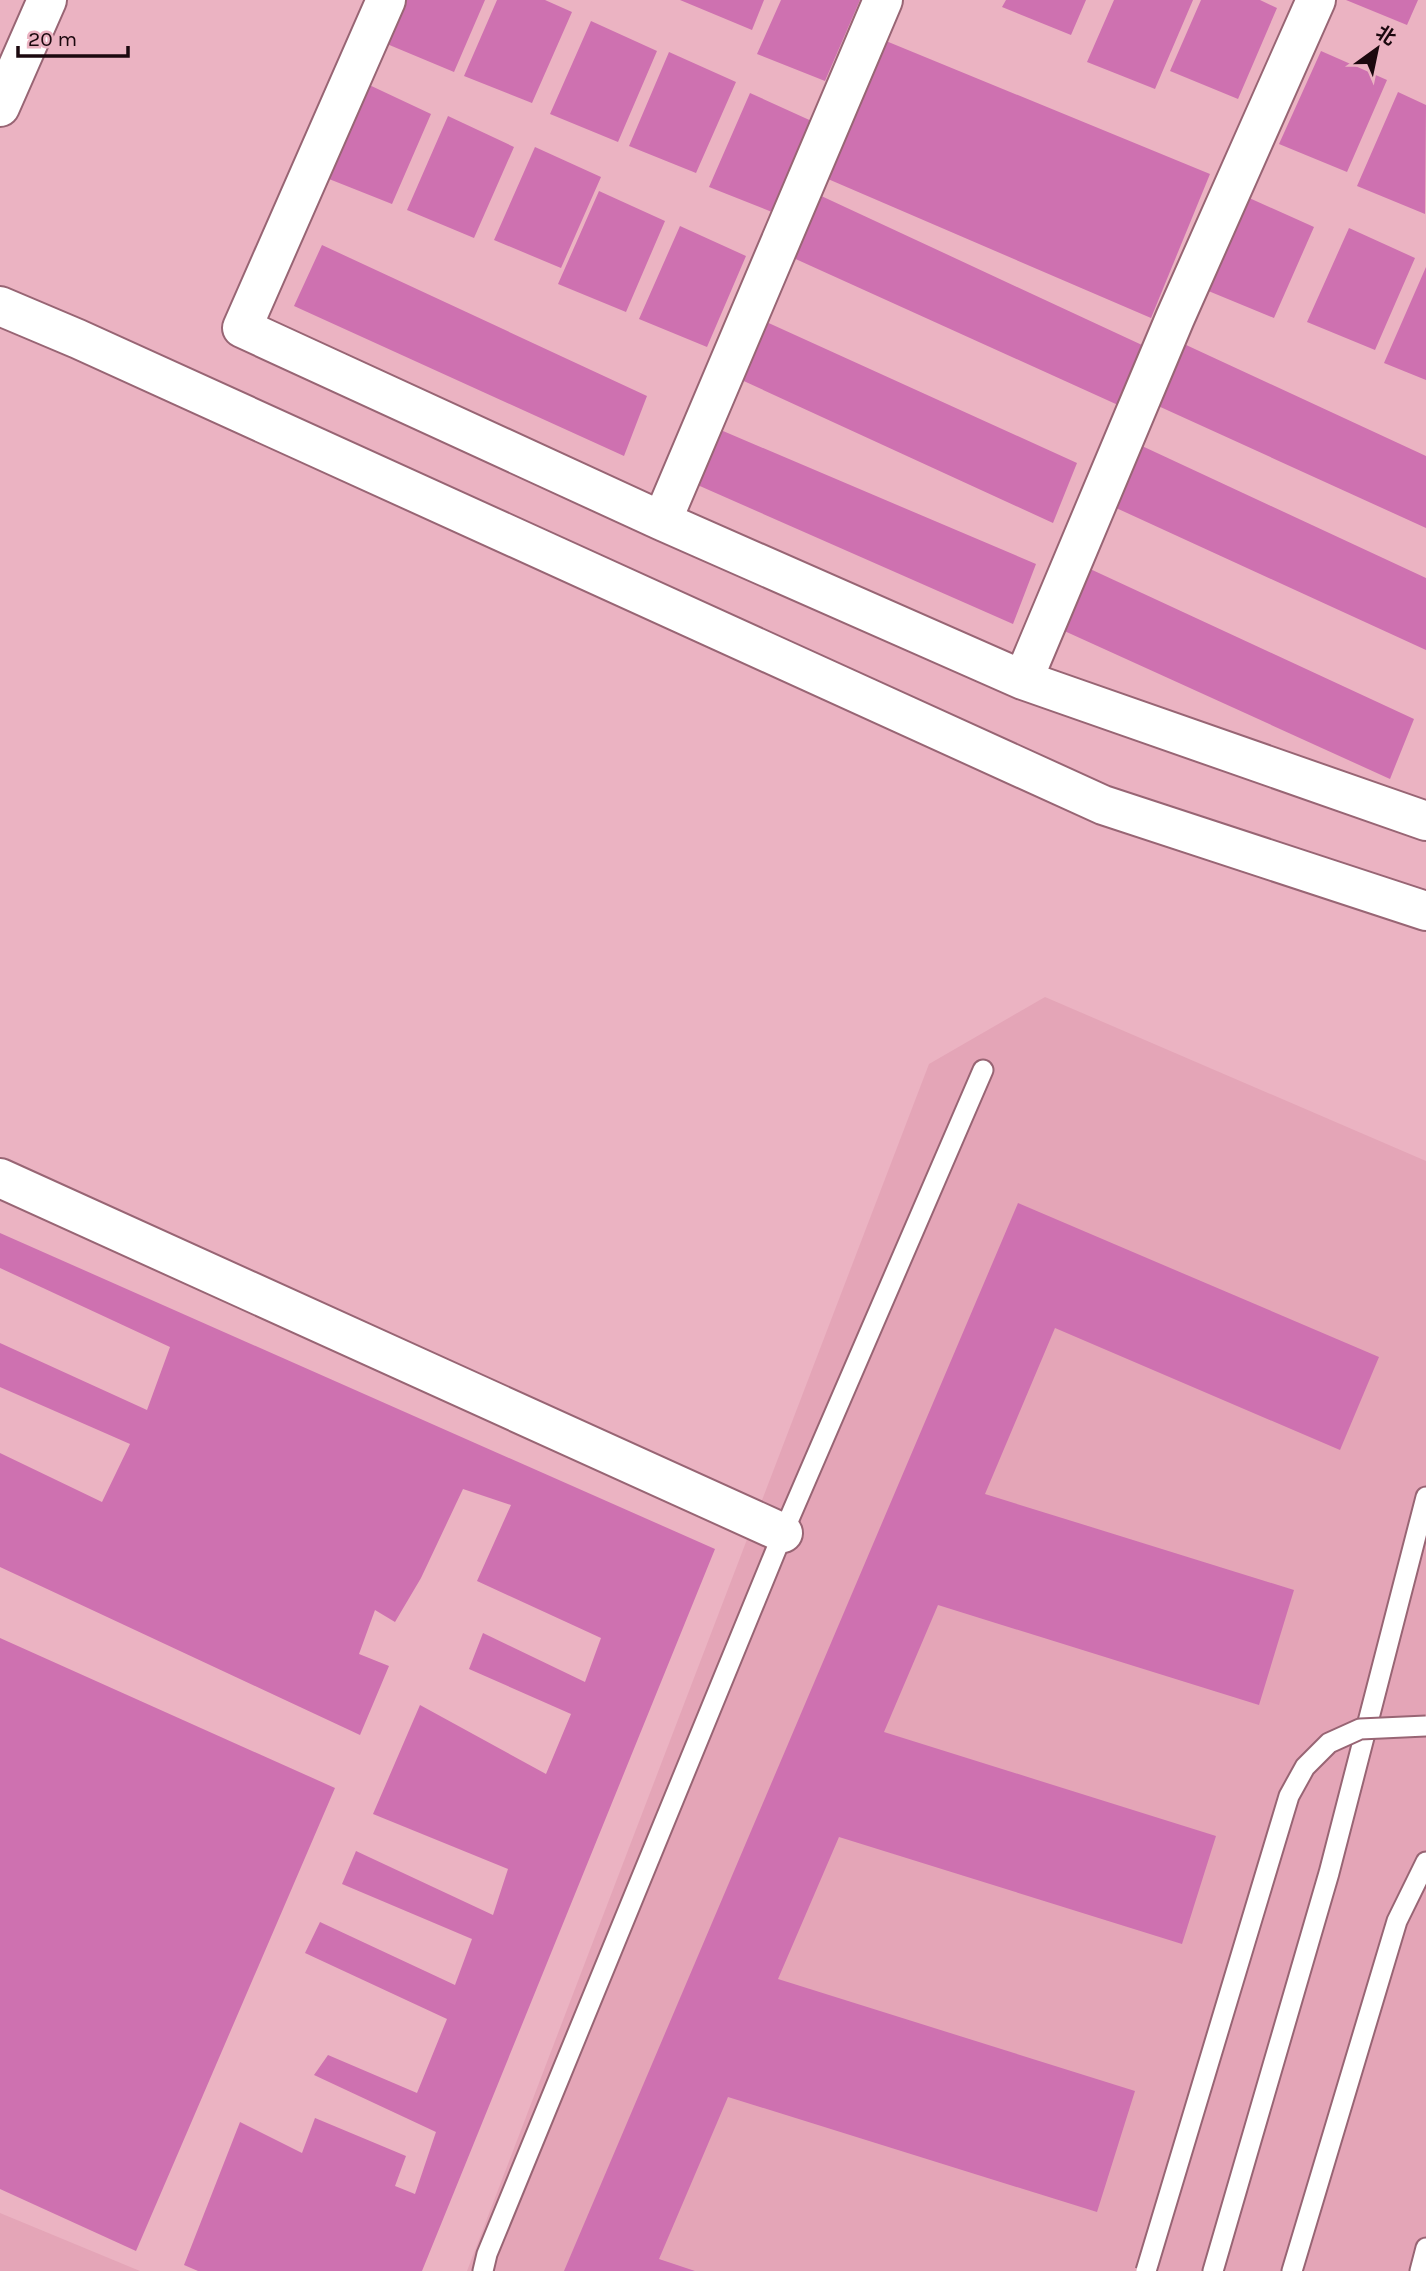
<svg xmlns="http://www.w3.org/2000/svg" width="1426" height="2271" font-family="Karla,'Noto Sans SC',sans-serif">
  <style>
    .built { fill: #e4a5b7 }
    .building { fill: #ce71b0 }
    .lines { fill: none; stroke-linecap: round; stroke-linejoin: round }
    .lane-casing { stroke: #986574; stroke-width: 23 }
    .street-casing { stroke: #986574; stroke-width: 42 }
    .lane { stroke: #fff; stroke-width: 19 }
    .street { stroke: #fff; stroke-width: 38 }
    .lane-bridge-casing { stroke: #986574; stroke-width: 23; stroke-linecap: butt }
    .lane-bridge { stroke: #fff; stroke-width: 19 }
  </style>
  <rect width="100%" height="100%" fill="#ebb3c2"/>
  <path class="built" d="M1045 997 1426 1161V2271H467L929 1064Z
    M0 2213 140 2271H0Z"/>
  <path class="building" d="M406 0H485L454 72 387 44Z
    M497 0H545L572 12 532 103 464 76Z
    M680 0H764L752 30Z
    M781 0H860L825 81 757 54Z
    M1006 0H1086L1071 35 1002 7Z
    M1114 0H1193L1155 89 1087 62Z
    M1201 0H1260L1277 8 1238 99 1170 71Z
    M1346 0H1418L1407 25Z
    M591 21 657 51 618 142 550 114Z
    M886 41 1210 174 1151 318 821 176Z
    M1321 51 1387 80 1347 172 1279 144Z
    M669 52 736 82 696 173 629 146Z
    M365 83 431 114 392 204 324 177Z
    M1398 92 1426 105 1425 214 1357 186Z
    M750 93 816 123 777 214 709 187Z
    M448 116 514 147 474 238 407 210Z
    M535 147 601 177 561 268 494 240Z
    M599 191 665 221 626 312 558 284Z
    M817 194 1142 345 1118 405 789 256Z
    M1247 197 1314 227 1274 318 1206 290Z
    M680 226 746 256 707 347 639 319Z
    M1349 228 1415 258 1375 350 1307 322Z
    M322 245 647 396 624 456 294 306Z
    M1426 267V380L1384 363Z
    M760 319 1077 463 1053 523 735 377Z
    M1184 344 1426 456V528L1156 405Z
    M716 428 1036 564 1013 624 693 483Z
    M1142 446 1426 578V650L1114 507Z
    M1088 568 1414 719 1390 779 1060 629Z
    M1018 1203 1379 1357 1340 1450 1055 1328 985 1494 1294 1590 1259 1705 938 1605 884 1732 1216 1836 1182 1944 839 1837 778 1979 1135 2091 1097 2212 728 2097 659 2259 695 2271H564Z
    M0 1233 715 1549 422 2271H198L184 2265 240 2122 302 2153 315 2118 406 2156 395 2186 415 2194 436 2132 314 2075 328 2055 417 2093 447 2019 305 1953 320 1922 455 1985 472 1939 342 1884 356 1851 493 1915 508 1869 373 1814 420 1705 546 1774 571 1714 469 1669 483 1633 585 1682 601 1638 477 1581 511 1505 463 1489 421 1578 395 1622 375 1610 359 1654 389 1666 360 1735 0 1567V1453L102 1502 130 1444 0 1387V1343L147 1410 170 1347 0 1268Z
    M0 1638 335 1788 136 2251 0 2189Z"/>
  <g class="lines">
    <defs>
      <path id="lane" d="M483 2271 487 2254 783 1533 983 1070
        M1213 2271 1329 1873 1426 1497
        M1292 2271 1397 1921 1426 1862
        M1420 2271 1426 2248"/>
      <path id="street" d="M386 0 242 328 662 521 1023 680 1175 318 1316 0
        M0 107 47 0
        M0 306 78 339 1103 805 1426 911
        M662 521 883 0
        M1023 680 1426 821
        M0 1178 783 1533"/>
    </defs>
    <use href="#lane" class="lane-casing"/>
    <use href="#street" class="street-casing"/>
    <use href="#lane" class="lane"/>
    <use href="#street" class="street"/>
    <defs>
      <path id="lane-bridge" d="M1146 2271 1289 1796 1305 1767 1329 1743 1360 1729 1426 1726"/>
    </defs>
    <use href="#lane-bridge" class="lane-bridge-casing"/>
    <use href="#lane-bridge" class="lane-bridge"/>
  </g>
  <g transform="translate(1377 49) rotate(33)" stroke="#ebb3c2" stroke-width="5" paint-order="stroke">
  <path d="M0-5L12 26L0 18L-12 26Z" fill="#1b080e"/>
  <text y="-10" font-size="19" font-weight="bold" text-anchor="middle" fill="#1b080e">北</text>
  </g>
  <path d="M18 46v10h110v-10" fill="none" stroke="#1b080e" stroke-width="3.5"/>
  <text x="28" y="46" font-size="21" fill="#1b080e" stroke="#ebb3c2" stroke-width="5" paint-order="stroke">20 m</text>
</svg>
